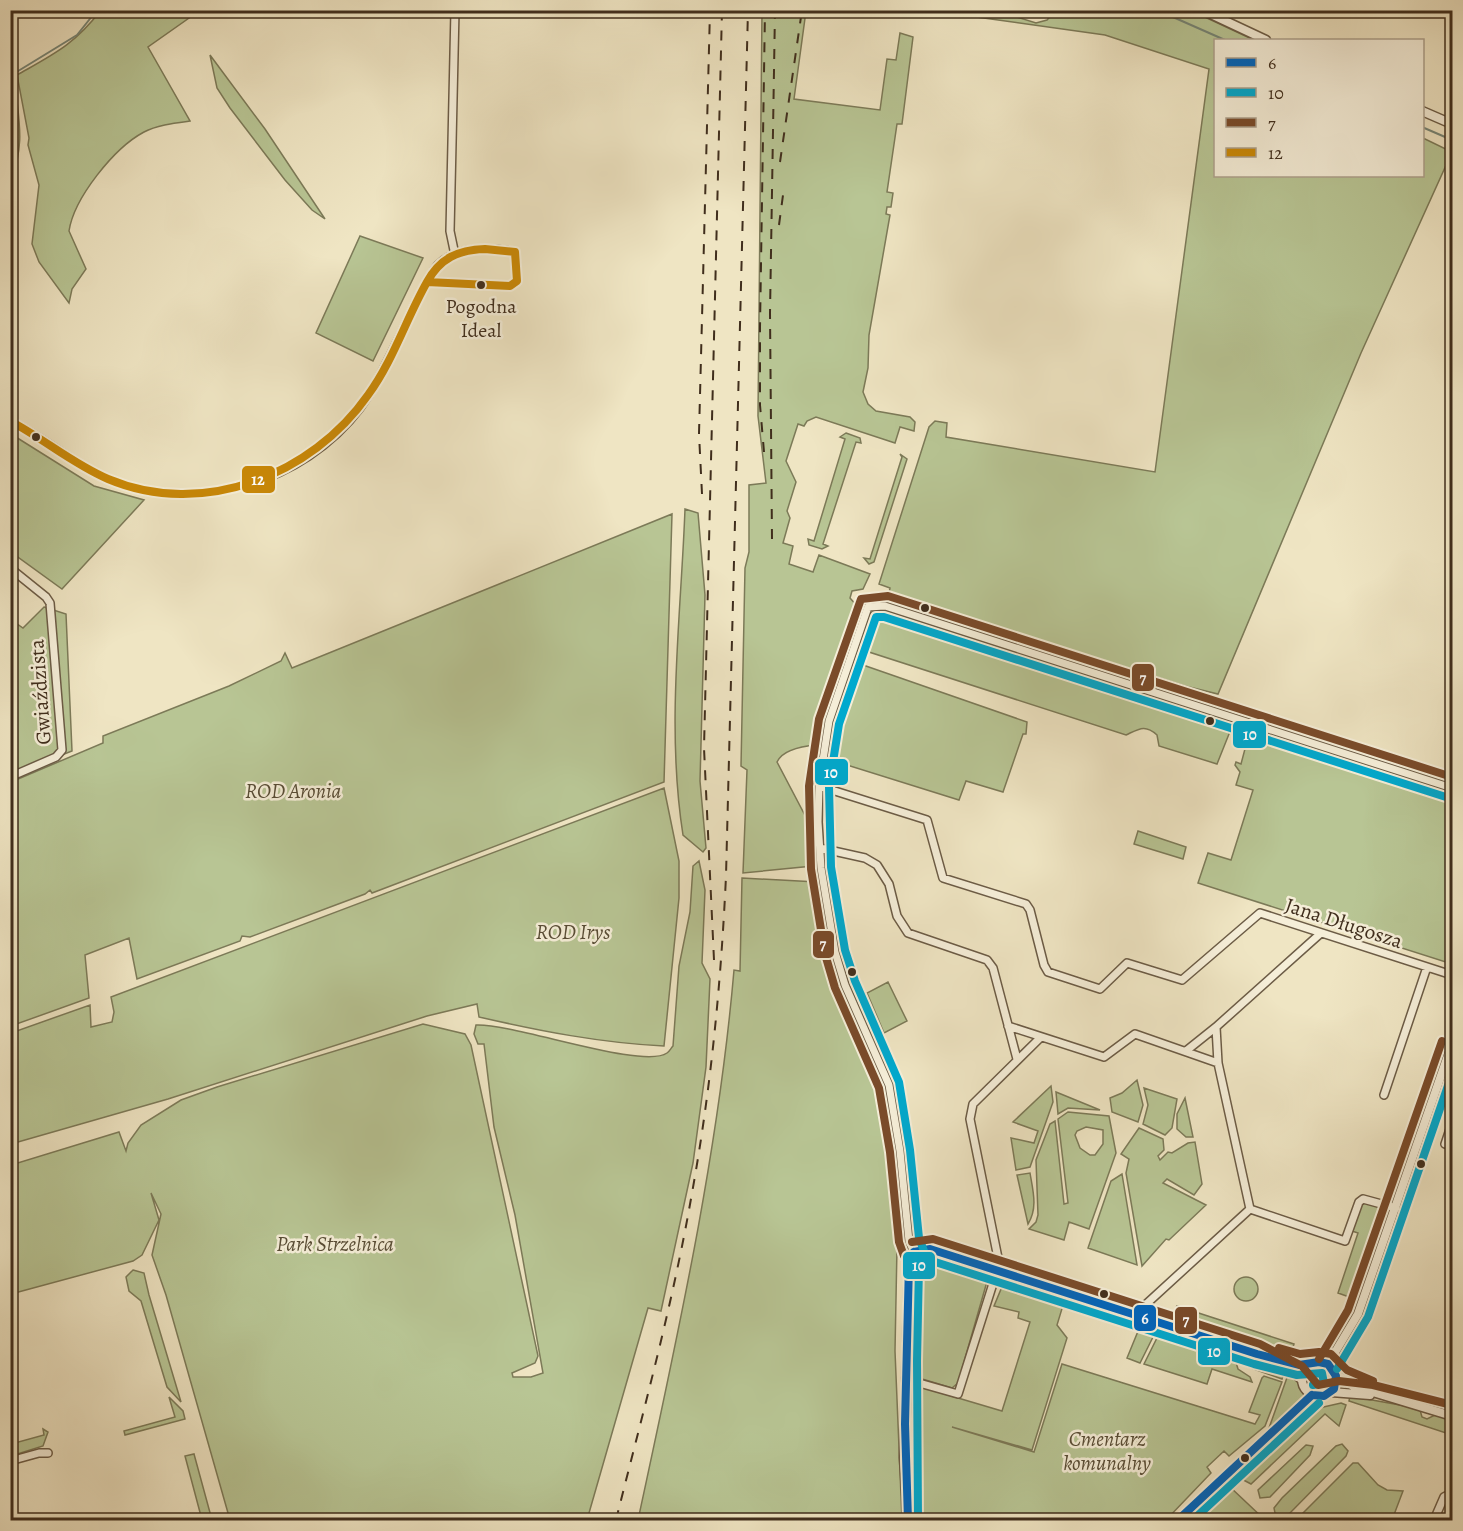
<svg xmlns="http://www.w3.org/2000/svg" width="1463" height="1531" font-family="Alegreya,serif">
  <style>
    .green { fill: #b8c594; stroke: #7c7a58; stroke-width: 1.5; fill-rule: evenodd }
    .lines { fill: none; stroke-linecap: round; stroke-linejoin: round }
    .stream { stroke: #768576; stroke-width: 2 }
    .minor-casing { stroke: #6c5c46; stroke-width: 10 }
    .tertiary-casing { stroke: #6c5c46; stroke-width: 11 }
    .minor { stroke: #f5eed8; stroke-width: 7 }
    .tertiary { stroke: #f5eed8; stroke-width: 8 }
    .rail { stroke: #402e1d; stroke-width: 2; stroke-dasharray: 10 10; stroke-linecap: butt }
    .bus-1-casing { stroke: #f5eed8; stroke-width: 12 }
    .bus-2-casing { stroke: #f5eed8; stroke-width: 12 }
    .bus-3-casing { stroke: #f5eed8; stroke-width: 12 }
    .bus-4-casing { stroke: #f5eed8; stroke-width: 12 }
    .bus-1 { stroke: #0065bd; stroke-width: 8 }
    .bus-2 { stroke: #00a9ce; stroke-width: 8 }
    .bus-3 { stroke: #7a4b2a; stroke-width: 8 }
    .bus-4 { stroke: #c98807; stroke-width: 8 }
    .bus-dot { fill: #402e1d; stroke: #f5eed8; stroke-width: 2 }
    .labels { text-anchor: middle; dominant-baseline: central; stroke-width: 5; stroke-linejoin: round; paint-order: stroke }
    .bus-label { font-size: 20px; fill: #402e1d; stroke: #f5eed8 }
    .street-label { font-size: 21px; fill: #402e1d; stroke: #f5eed8 }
    .park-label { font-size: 21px; font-style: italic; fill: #584c35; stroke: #f5eed8 }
    .line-badge { stroke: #f5eed8; stroke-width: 2 }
    .badge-label { font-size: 16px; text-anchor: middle; font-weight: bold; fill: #fff }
  </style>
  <rect width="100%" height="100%" fill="#efe5c3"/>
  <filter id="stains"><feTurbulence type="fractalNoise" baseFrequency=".00333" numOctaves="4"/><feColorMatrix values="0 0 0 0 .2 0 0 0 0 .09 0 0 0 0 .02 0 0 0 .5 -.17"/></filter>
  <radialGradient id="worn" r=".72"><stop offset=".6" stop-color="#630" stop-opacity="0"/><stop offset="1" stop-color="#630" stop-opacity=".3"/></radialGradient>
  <path class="green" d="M101 10 199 11 148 47 190 121C175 123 157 125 144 132 114 148 74 198 69 231L86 269 72 289 69 303 39 262 32 244 39 185 28 145 29 138 17 75C54 54 74 45 101 10Z
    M762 11H806L794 99 880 110 887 59 896 60 900 33 913 37 902 124H897L887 192 893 193 891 207H887L886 214 890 215 869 335 868 368 863 392 868 404 876 411 910 417 915 422 914 431 900 427 895 443 816 417 807 421 804 426 798 424 786 461 796 482 787 511 790 518 783 543 793 546 789 564 813 572 819 555 870 574 863 589 852 591 850 598 858 607 817 745C804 746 783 749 777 762L809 823 813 866 743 873 747 770 741 766 745 568 749 552V485L766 483 758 416Z
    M933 11H998L1036 23 1047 20 1055 11H1192L1254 40H1216V176H1422L1423 138 1452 152 1361 353 1218 694 1185 686 889 593 890 588 879 584 929 427 935 421 947 423 946 437 1155 472 1209 69 1105 35Z
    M210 55 265 129 325 219 312 210 285 180 230 108 217 88Z
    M10 75 15 83C19 124 25 141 11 182Z
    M360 236 423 258 373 361 316 333Z
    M846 433 860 438 861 443 856 442 823 544 828 546 822 549 809 545 808 539 814 541 845 439 840 437Z
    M11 434 94 486 144 500 62 589 11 552Z
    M900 454 907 459 874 562 869 564 864 558 870 559 902 457Z
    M685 509 698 513 705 595 700 781 706 848 703 852 683 835C666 727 681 617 685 509Z
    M672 514 664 782 372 893 370 890 365 894 250 937 242 936 240 941 137 979 129 938 85 955 89 998 11 1026V782L103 743V736L229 686 281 661 285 653 292 668Z
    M44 607 66 614 72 751 11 775 10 619 23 628Z
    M881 609 1233 724 1217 764 1159 746 1157 735C1145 724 1139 729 1126 735L869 652 860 640 868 614Z
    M863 665 1027 722 1026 734H1023L1003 792 966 781 959 800 831 760Z
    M1250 730 1452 796V964L1198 883 1208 853 1231 860 1253 790 1236 785 1240 772 1235 765 1236 762 1241 764Z
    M664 788 679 861V898L664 1046C601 1043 540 1031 479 1017L477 1004 427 1016 168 1099 11 1144V1033L90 1005 91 1027 112 1022 114 1012 111 997Z
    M1138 831 1186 847 1183 859 1134 844Z
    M699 861 705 890 702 963 710 979 706 1067 693 1163 661 1311 648 1308 587 1520H230L166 1295 152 1255 161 1214 151 1193 159 1220 142 1255 133 1261 11 1294V1165L119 1132 126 1151 128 1143 141 1125 181 1100 217 1087 423 1024 465 1034 471 1045 538 1356 535 1363 512 1373 513 1377H531L543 1373 515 1215 494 1127 484 1044H478L474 1034 476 1025C513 1023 643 1070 667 1053 670 1051 671 1048 673 1046L679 966 690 912 693 866Z
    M742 878 817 882 838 988 882 1086 897 1247 895 1351 902 1520H638C677 1338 718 1156 734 970L740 971Z
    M888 982 907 1021 884 1033 867 993Z
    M1137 1080 1143 1105 1138 1122 1112 1112 1110 1098 1122 1093Z
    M1051 1086 1053 1102 1030 1167 1016 1170 1011 1138 1034 1143 1038 1131 1013 1122Z
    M1144 1088 1177 1099 1172 1128 1165 1135 1143 1124 1148 1105Z
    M1056 1092 1100 1110 1068 1108 1058 1114Z
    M1185 1098 1193 1137H1186L1177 1129V1114Z
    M1068 1112 1109 1116 1116 1153 1089 1229 1069 1222 1064 1240 1029 1229 1036 1222 1038 1215 1036 1160 1050 1124 1055 1121 1064 1204 1068 1203 1058 1119ZM1086 1127 1103 1130V1144L1095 1155H1090L1080 1148 1075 1135 1077 1131Z
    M1139 1128 1163 1139 1164 1150 1158 1156 1160 1160 1168 1152 1172 1153 1188 1143 1195 1142 1202 1184 1194 1195 1167 1179 1163 1183 1206 1205 1169 1240 1166 1239 1142 1266 1126 1173 1129 1159 1121 1154Z
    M1030 1173C1033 1191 1038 1208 1028 1224L1017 1175Z
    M1122 1174 1137 1265 1088 1248 1111 1181Z
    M1365 1203 1379 1206 1380 1216 1352 1298 1338 1293 1358 1233 1352 1231 1361 1206Z
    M931 1256 985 1273 988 1278 958 1383 952 1388 909 1375 916 1265 920 1260Z
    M133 1270 144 1273 149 1295 181 1402 167 1387 141 1301 129 1291 126 1277Z
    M1234 1289a12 12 0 1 1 24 0a12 12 0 1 1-24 0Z
    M1004 1282 1041 1291 1064 1302 1057 1325 1067 1338 1032 1450 952 1427 1034 1452 1062 1364 1255 1424 1260 1415 1249 1412 1262 1378 1264 1376 1282 1382 1265 1426 1229 1456 1224 1451 1207 1467 1211 1473 1166 1520H919L911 1390 913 1387H921L1002 1411 1030 1322 1018 1318 1019 1312 994 1306Z
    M1177 1306 1294 1344 1289 1359 1167 1320 1166 1314 1172 1316Z
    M1141 1324 1157 1329 1140 1363 1127 1358Z
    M1162 1328 1232 1349 1238 1369 1250 1377 1252 1382 1212 1369 1207 1384 1144 1364Z
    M1246 1356H1252L1285 1370 1282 1379 1245 1366 1243 1360Z
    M1306 1379a13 13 0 1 1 26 0a13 13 0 1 1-26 0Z
    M1289 1372 1297 1379 1305 1397 1269 1428Z
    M1350 1396 1411 1407 1420 1410 1422 1417 1427 1419 1435 1415 1452 1420V1435L1349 1401Z
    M169 1397 183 1411 185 1419 125 1435 124 1431 175 1417Z
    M1341 1403 1346 1405 1339 1426 1325 1414 1251 1484 1236 1476 1306 1411Z
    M43 1429 48 1432 43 1446 11 1456V1444L44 1435Z
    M1342 1444 1348 1451 1346 1456 1290 1513 1284 1517 1275 1513 1274 1508 1282 1498 1336 1446Z
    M1306 1445 1313 1446 1310 1455 1270 1497 1260 1498 1258 1490Z
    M194 1454 212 1520H202L185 1456Z
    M1353 1463H1358L1378 1485 1387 1490 1403 1491 1392 1520H1296Z
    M1229 1486 1265 1520H1194Z"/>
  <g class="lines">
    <path class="stream" d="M1157 10 1225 40
      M10 76 77 35 97 10
      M1422 127 1452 140"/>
    <defs>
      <path id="minor" d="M455 255 450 231 455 10
        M10 421C50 440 81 472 124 485 215 512 320 474 370 393 387 365 401 334 415 304 422 291 428 277 438 265 457 246 491 247 515 252
        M10 568 46 597 50 603 62 750 56 757 10 777
        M819 786 927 820 943 878 1026 904 1030 910 1044 965 1048 972 1100 989 1127 963 1182 980 1260 913 1452 975
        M820 848 865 858 877 865 889 884 897 916 908 933 987 960 993 968 1017 1059
        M1008 1026 1104 1057 1135 1034 1218 1063
        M1216 1027 1321 933
        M1384 1095 1427 967
        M1452 1123 1445 1144 1452 1146
        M1250 1209 1345 1241 1359 1202 1363 1199 1396 1208
        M914 1252 909 1241 900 1151 889 1085 845 985 835 952 821 868 818 822 819 786 829 721 868 607 885 606 1452 788
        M1140 1316 1143 1307 1250 1209 1218 1063 1216 1027 1186 1051
        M905 1379 958 1394 997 1271 998 1258 970 1119 973 1104 1041 1037
        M10 1461 39 1453H48
        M1434 1520 1444 1497 1452 1493"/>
      <path id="tertiary" d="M1202 10 1266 40
        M1422 111 1452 124
        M1302 1379a17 17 0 1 1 34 0a17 17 0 1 1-34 0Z
        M1273 1362 1292 1371 1302 1380
        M1328 1364 1358 1314 1452 1044
        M1336 1374 1353 1386 1452 1416
        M1331 1392 1370 1395
        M908 1520 904 1458 909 1264 914 1252 930 1249 1257 1354 1299 1365 1311 1364
        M1178 1520 1312 1395"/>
    </defs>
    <use href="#minor" class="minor-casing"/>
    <use href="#tertiary" class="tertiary-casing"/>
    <use href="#minor" class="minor"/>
    <use href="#tertiary" class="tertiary"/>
    <path class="rail" d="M780 162 802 10
      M779 225 783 195
      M764 452 760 405V327L765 10
      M702 494 699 434 710 10
      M772 539 770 313 775 10
      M714 960 704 748 722 10
      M616 1520C643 1412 673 1303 692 1193 711 1088 721 983 726 876L748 10"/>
    <defs>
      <path id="bus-1" d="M914 1252 930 1249 1257 1354 1299 1365 1319 1362 1328 1364 1336 1376 1334 1389 1324 1396 1312 1395
        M908 1520 905 1424 909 1264 914 1252
        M1178 1520 1312 1395"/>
      <path id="bus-2" d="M916 1262 929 1260 1254 1364 1297 1375 1322 1373 1324 1383 1313 1385
        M1337 1369 1368 1317 1452 1074
        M918 1520 917 1361 919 1266 924 1251 919 1238 910 1150 899 1082 855 981 845 950 831 867 829 787 839 724 876 617H884L1449 798
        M1193 1520 1319 1403"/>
      <path id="bus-3" d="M912 1242 933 1239 1260 1344 1302 1366 1318 1385 1339 1381 1373 1385 1452 1405
        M904 1256 899 1242 890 1152 879 1088 835 988 825 954 811 869 809 786 819 719 861 599 888 596 1452 777
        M1279 1348 1300 1354 1319 1352 1331 1354 1347 1370 1373 1381
        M1319 1359 1348 1310 1442 1041"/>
      <path id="bus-4" d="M485 249 515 252 517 281 510 286 427 282C440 258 458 250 485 249Z
        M10 421C44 439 73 464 108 479 203 519 312 475 368 395 393 361 406 319 427 282"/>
    </defs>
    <use href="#bus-1" class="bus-1-casing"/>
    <use href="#bus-2" class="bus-2-casing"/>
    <use href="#bus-3" class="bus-3-casing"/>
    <use href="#bus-4" class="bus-4-casing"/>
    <use href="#bus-1" class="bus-1"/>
    <use href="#bus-2" class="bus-2"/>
    <use href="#bus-3" class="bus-3"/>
    <use href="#bus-4" class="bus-4"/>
  </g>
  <g class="bus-dot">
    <circle cx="481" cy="285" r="5"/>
    <circle cx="36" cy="437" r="5"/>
    <circle cx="925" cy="608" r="5"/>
    <circle cx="1210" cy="721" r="5"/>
    <circle cx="852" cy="972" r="5"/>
    <circle cx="1421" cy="1164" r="5"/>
    <circle cx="1104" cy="1294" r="5"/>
    <circle cx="1245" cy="1458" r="5"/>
  </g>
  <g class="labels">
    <g class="bus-label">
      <text x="481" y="306">Pogodna<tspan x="481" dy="24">Ideal</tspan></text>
    </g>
    <g class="street-label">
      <text transform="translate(40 692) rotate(-94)">Gwiaździsta</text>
      <text transform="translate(1344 923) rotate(18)">Jana Długosza</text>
    </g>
    <g class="park-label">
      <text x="293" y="791">ROD Aronia</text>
      <text x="573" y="932">ROD Irys</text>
      <text x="335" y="1244">Park Strzelnica</text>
      <text x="1107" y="1439">Cmentarz<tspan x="1107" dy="24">komunalny</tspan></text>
    </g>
  </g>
  <g class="line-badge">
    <rect x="241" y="465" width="35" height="29" rx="6" fill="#c98807"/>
    <rect x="1131" y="663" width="24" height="29" rx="6" fill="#7a4b2a"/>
    <rect x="1232" y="720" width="35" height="29" rx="6" fill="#00a9ce"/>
    <rect x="814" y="758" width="35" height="28" rx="6" fill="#00a9ce"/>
    <rect x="812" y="930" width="23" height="29" rx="6" fill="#7a4b2a"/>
    <rect x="902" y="1251" width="34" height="29" rx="6" fill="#00a9ce"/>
    <rect x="1133" y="1304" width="24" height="28" rx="6" fill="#0065bd"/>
    <rect x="1174" y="1306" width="24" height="29" rx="6" fill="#7a4b2a"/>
    <rect x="1197" y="1337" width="34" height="29" rx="6" fill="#00a9ce"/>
  </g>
  <g class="badge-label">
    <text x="258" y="485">12</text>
    <text x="1143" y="684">7</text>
    <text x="1250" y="740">10</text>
    <text x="831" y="778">10</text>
    <text x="823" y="950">7</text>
    <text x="919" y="1271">10</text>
    <text x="1145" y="1324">6</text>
    <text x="1186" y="1326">7</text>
    <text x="1214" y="1357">10</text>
  </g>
  <rect width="1463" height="1531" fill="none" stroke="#efe5c3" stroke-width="36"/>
  <rect x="12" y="12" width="1439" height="1507" fill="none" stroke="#402e1d" stroke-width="3"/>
  <rect x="18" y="18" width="1427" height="1495" fill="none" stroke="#402e1d" stroke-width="1.5"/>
  <rect x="1214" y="39" width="210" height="138" fill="#f5eed8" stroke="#ada18d" stroke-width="1.5"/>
  <rect x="1226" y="58" width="30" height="9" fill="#0065bd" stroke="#ada18d" stroke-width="1.5"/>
  <text x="1268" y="69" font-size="18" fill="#402e1d">6</text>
  <rect x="1226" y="88" width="30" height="9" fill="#00a9ce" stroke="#ada18d" stroke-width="1.5"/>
  <text x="1268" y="99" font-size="18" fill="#402e1d">10</text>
  <rect x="1226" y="118" width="30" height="9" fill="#7a4b2a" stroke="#ada18d" stroke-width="1.5"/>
  <text x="1268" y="129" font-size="18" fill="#402e1d">7</text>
  <rect x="1226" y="148" width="30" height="9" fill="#c98807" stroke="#ada18d" stroke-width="1.5"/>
  <text x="1268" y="159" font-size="18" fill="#402e1d">12</text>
  <rect width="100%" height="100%" filter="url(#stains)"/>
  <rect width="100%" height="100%" fill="url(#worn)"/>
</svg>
